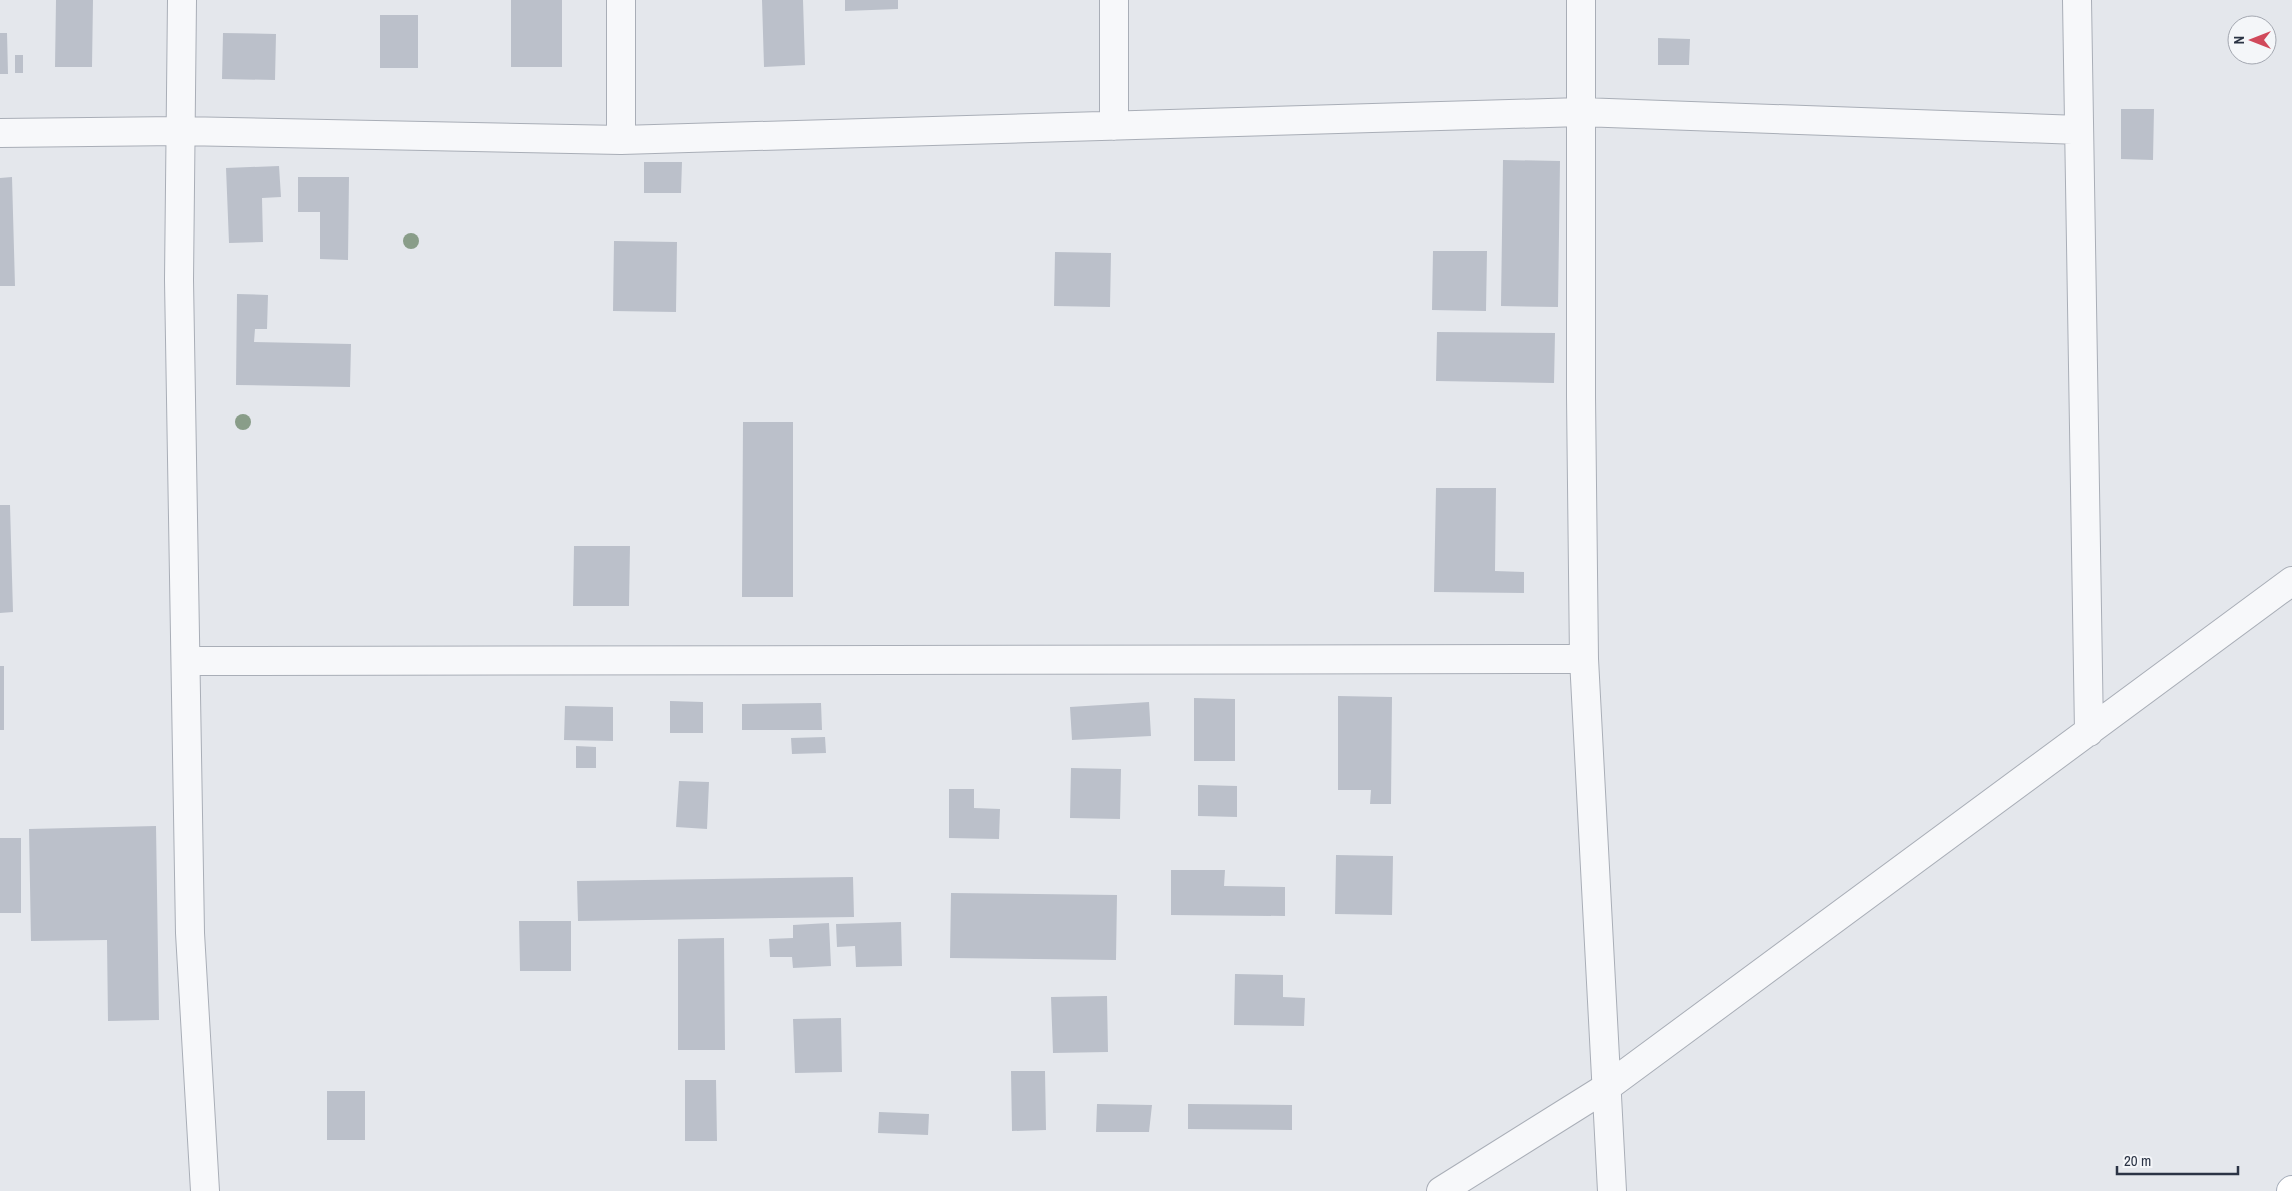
<svg xmlns="http://www.w3.org/2000/svg" width="2292" height="1191" font-family="'Archivo Narrow',sans-serif">
  <style>
    .building { fill: #bbc0ca }
    .lines { fill: none; stroke-linecap: round; stroke-linejoin: round }
    .minor-casing { stroke: #a9aeb7; stroke-width: 30 }
    .major-casing { stroke: #a3abb8; stroke-width: 30 }
    .minor { stroke: #f7f8fa; stroke-width: 28 }
    .major { stroke: #fff; stroke-width: 28 }
    .tree { fill: #899d89 }
  </style>
  <rect width="100%" height="100%" fill="#e4e7ec"/>
  <path class="building" d="M56 0H93L92 67H55Z
    M511 0H562V67H511Z
    M762 0H803L805 65 764 67Z
    M845 0H898V9L845 11Z
    M380 15H418V68H380Z
    M0 33H7L8 74H0Z
    M223 33 276 34 275 80 222 79Z
    M1658 38 1690 39 1689 65H1658Z
    M15 55H23V73H15Z
    M2121 109H2154L2153 160 2121 159Z
    M1503 160 1560 161 1558 307 1501 306Z
    M644 162H682L681 193H644Z
    M279 166 281 197 262 198 263 242 229 243 226 168Z
    M12 177 15 286H0V178Z
    M298 177H349L348 260 320 259V212H298Z
    M614 241 677 242 676 312 613 311Z
    M1433 251H1487L1486 311 1432 310Z
    M1055 252 1111 253 1110 307 1054 306Z
    M237 294 268 295 267 329H255L254 342 351 344 350 387 236 385Z
    M1437 332 1555 333 1554 383 1436 381Z
    M743 422H793V597H742Z
    M1436 488H1496L1495 571 1524 572V593L1434 592Z
    M0 505H10L13 612 0 613Z
    M574 546H630L629 606H573Z
    M0 666H4V730H0Z
    M1338 696 1392 697 1391 804H1370L1371 790H1338Z
    M1194 698 1235 699V761H1194Z
    M670 701 703 702V733H670Z
    M1149 702 1151 736 1072 740 1070 707Z
    M821 703 822 730H742V704Z
    M565 706 613 707V741L564 740Z
    M825 737 826 753 792 754 791 738Z
    M576 746 596 747V768H576Z
    M1071 768 1121 769 1120 819 1070 818Z
    M679 781 709 782 707 829 676 827Z
    M1198 785 1237 786V817L1198 816Z
    M949 789H974V808L1000 809 999 839 949 838Z
    M156 826 159 1020 108 1021 107 940 31 941 29 829Z
    M0 838H21V913H0Z
    M1336 855 1393 856 1392 915 1335 914Z
    M1171 870H1225L1224 886 1285 887V916L1171 915Z
    M853 877 854 917 578 921 577 881Z
    M951 893 1117 895 1116 960 950 958Z
    M519 921H571V971H520Z
    M901 922 902 966 856 967 855 946 837 947 836 924Z
    M829 923 831 966 793 968 792 957H770L769 939 793 938V925Z
    M724 938 725 1050H678V939Z
    M1235 974 1283 975V997L1305 998 1304 1026 1234 1025Z
    M1107 996 1108 1052 1053 1053 1051 997Z
    M841 1018 842 1072 795 1073 793 1019Z
    M1011 1071H1045L1046 1130 1012 1131Z
    M685 1080H716L717 1141H685Z
    M327 1091H365V1140H327Z
    M1097 1104 1152 1105 1149 1132H1096Z
    M1188 1104 1292 1105V1130L1188 1129Z
    M879 1112 929 1114 928 1135 878 1133Z"/>
  <g class="lines">
    <defs>
      <path id="minor" d="M182 0 179 280 190 933 205 1191
        M621 0V140
        M1114 0V126
        M1581 0V397L1584 659 1612 1191
        M2077 0 2089 732
        M0 133 179 131 621 140 1581 112 2079 130
        M186 661 1584 659
        M1441 1191 1607 1087 2292 581"/>
      <path id="major" d="M2291 1191 2292 1190"/>
    </defs>
    <use href="#minor" class="minor-casing"/>
    <use href="#major" class="major-casing"/>
    <use href="#minor" class="minor"/>
    <use href="#major" class="major"/>
  </g>
  <g class="tree">
    <circle cx="411" cy="241" r="8"/>
    <circle cx="243" cy="422" r="8"/>
  </g>
  <g transform="translate(2252 40) rotate(270)"><circle r="24" fill="#f4f6f9" stroke="#a4a8b1"/>
  <path d="M0-4L9 19L0 12L-9 19Z" fill="#d1495b"/>
  <text y="-8" font-size="14" font-weight="bold" text-anchor="middle" fill="#2b3445">N</text>
  </g>
  <path d="M2117 1166v8h121v-8" fill="none" stroke="#2b3445" stroke-width="2.5"/>
  <text x="2124" y="1166" font-size="15" fill="#2b3445" stroke="#f4f6f9" stroke-width="4" paint-order="stroke">20 m</text>
</svg>
